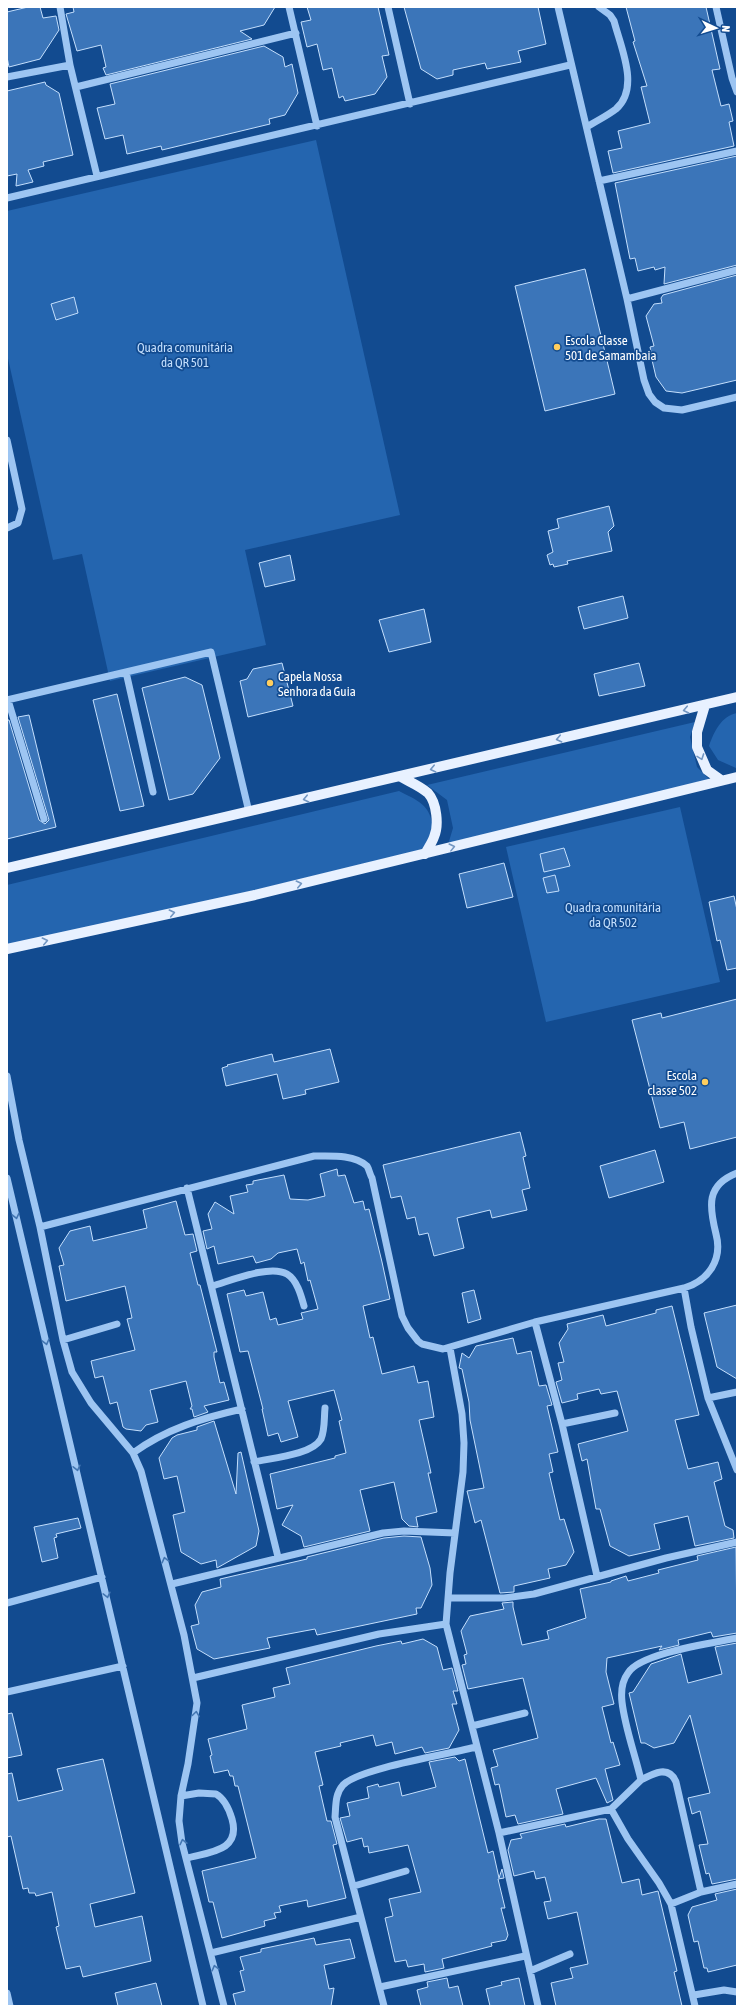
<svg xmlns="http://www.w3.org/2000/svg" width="744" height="2013" font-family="'Asap Condensed',sans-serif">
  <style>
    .green { fill: #2465af }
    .building { fill: #3b75b9; stroke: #c4dffd }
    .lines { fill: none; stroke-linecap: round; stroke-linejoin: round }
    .minor { stroke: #9dc5f2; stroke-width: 7 }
    .major { stroke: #e8f1ff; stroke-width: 10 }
    .oneway { stroke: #7296c2 }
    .oneway2 { stroke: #4376b2 }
    .poi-dot { fill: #ffce5e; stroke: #124b90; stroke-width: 1.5 }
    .labels { text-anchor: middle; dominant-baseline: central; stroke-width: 3.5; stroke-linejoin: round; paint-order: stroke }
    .poi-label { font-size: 13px; fill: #fff; stroke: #124b90; text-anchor: start }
    .park-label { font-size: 13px; fill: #c4dffd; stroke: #124b90 }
  </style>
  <rect width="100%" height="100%" fill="#124b90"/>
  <path class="green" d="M316 140 400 515 245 550 266 645 110 681 82 554 53 560 7 354V211Z
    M737 713V768H736L718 760 709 746C714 732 721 716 737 713Z
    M695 722 690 737 697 767 712 782 447 848 453 828 447 800 427 785Z
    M399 791C423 803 431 806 434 834L421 850 7 950V885Z
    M680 807 720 982 546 1022 506 847Z"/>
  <path class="building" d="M28 7H40L43 18 56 16 59 30 40 59 9 67 7 57V12Z
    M73 7H275L264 25 240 31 252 39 106 75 103 68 106 67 101 45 77 51 66 14 74 12Z
    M307 7H378L389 55 382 56 387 77 375 94 345 101 343 96 339 98 332 68 323 70 317 44 307 47 301 22 311 20Z
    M404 7H538L546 44 518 51 521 62 487 69 485 63 453 70V75L437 79 421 69Z
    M626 7H706L720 69 712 70 721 106 729 104 733 121 729 122 734 146 613 173 608 151 622 148 618 131 650 123 641 87 647 86 633 42 635 41Z
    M264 46 283 57 285 67 292 64 298 93 285 115 269 119 270 124 162 150 161 146 127 154 123 135 105 139 97 108 115 104 110 84Z
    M45 82 46 85 59 93 73 155 43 162 44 166 28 170 33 182 16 186 17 174 7 176V91Z
    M737 156V265L664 284 665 267 655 270 654 267 638 271 635 258 630 259 615 183Z
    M585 269 615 394 545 411 515 286Z
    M737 275V380L682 393 666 391 656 377 652 360 653 361 650 347 654 346 646 316 654 304 662 303 661 298 663 295Z
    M74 297 78 313 56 320 51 304Z
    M609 506 614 526 608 532 612 551 567 561 568 564 554 567 553 564 550 565 547 555 553 552 548 531 559 528 557 519Z
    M290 555 295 580 265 587 259 563Z
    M623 596 628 618 584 629 578 607Z
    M424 609 431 642 389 652 379 620Z
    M282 663 293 706 248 717 240 681 247 679 253 669Z
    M639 663 645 686 599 696 594 674Z
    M185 677 202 685 220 758 193 794 169 800 142 688Z
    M117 694 144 806 120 811 93 700Z
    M29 715 56 827 7 839V720H9L39 820 45 824 49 820 18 717Z
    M564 848 570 866 544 872 540 854Z
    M504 863 513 897 467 908 459 874Z
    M555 875 559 891 547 893 543 878Z
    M734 896 737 910V968L727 970 720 940 717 941 709 902Z
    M737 999V1137L690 1149 684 1122 660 1128 632 1020 661 1013 662 1018Z
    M330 1049 339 1082 305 1090 306 1094 283 1099 277 1074 226 1086 222 1068 228 1066 227 1065 272 1054 274 1062Z
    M520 1132 526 1156 523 1157 530 1188 522 1190 527 1210 492 1218 490 1210 457 1218 464 1248 434 1256 428 1233 419 1235 415 1217 407 1219 401 1196 391 1198 383 1165Z
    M655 1150 664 1182 609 1198 600 1166Z
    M337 1169 338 1176 345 1175 354 1203 363 1201 365 1210 369 1209 382 1262 390 1299 363 1306 370 1338 373 1337 382 1374 414 1366 418 1383 428 1381 434 1417 419 1420 431 1473H428L437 1512 416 1517 418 1527 409 1526 402 1519 394 1482 360 1490 370 1531 304 1547 301 1536 282 1525 293 1505 277 1509 270 1474 335 1458V1456L346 1453 339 1421 342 1420 334 1390 288 1401 298 1437 281 1442 278 1433 268 1436 262 1409H263L248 1351 240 1352 227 1294 244 1290 246 1296 263 1292 270 1320 276 1318 278 1325 303 1319 301 1313 318 1309 310 1280 308 1281 304 1262 301 1264 297 1249 278 1253 271 1259 256 1263 253 1256 218 1264 214 1246 207 1249 203 1231 212 1229 208 1214 215 1202 234 1214 230 1196 248 1192 246 1185 253 1184V1181L284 1175 290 1199 308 1200 325 1196 320 1174Z
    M176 1201 185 1235 193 1234 197 1251 190 1253 198 1285H200L217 1352H214V1357L220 1383 224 1382 229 1400 204 1406 208 1412 194 1417 192 1409H190L192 1406 186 1381 150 1390 158 1422 146 1425 141 1431 126 1429 123 1427 117 1402 110 1404 103 1376 95 1378 91 1361 135 1350 127 1319 132 1318 125 1286 66 1301 59 1266 64 1265 59 1248 70 1231 90 1226 93 1241 147 1228 143 1210Z
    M474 1290 481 1319 468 1323 462 1293Z
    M737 1305V1379L717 1367 704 1313Z
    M672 1306 699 1415 675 1420 688 1469 718 1462 722 1479 714 1482 725 1526 733 1530 734 1538 695 1546 688 1516 654 1524 660 1549 629 1556 610 1546 600 1509H596L587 1459 582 1461 578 1444 628 1431 617 1391 601 1394 599 1389 577 1394 578 1399 562 1403 556 1382 562 1380 558 1363 564 1362 559 1343 568 1329 567 1324 603 1315 606 1326 656 1313V1310Z
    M513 1338 517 1354 531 1351 539 1386 546 1385 552 1405 547 1406 558 1452 549 1454 553 1472 549 1473 560 1520 564 1519 574 1552 566 1565 548 1569 550 1578 514 1586V1592L500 1593 481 1520 475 1523 467 1491 484 1488 470 1420 469 1402 462 1369 459 1368 462 1353 469 1358 476 1346Z
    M214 1421 236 1494 238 1453 241 1452 259 1531 256 1546 217 1568 216 1560 201 1564 181 1552 173 1515 185 1512 177 1476 164 1479 159 1458 172 1438 177 1435 197 1430V1427Z
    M78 1518 81 1528 56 1534 57 1537 54 1538 58 1558 42 1562 34 1527Z
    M404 1536 421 1537 430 1568 432 1585 421 1608H416L417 1614 317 1635 315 1629 267 1638 270 1648 214 1659 197 1649 191 1626 199 1624 195 1605 202 1592 221 1587 220 1579 307 1559V1557L384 1538Z
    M736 1547 737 1633 713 1637 711 1632 678 1640 679 1645 659 1650 662 1646 607 1658 606 1672 614 1704 602 1707 611 1743 613 1742 620 1765 605 1769 613 1800 607 1803 596 1778 556 1789 563 1814 518 1824 515 1815 506 1817 499 1784 495 1785 491 1768 498 1766 493 1750 538 1738 523 1678 468 1689 462 1665 466 1664 464 1655 467 1654 461 1631 470 1616 504 1609 502 1603 513 1602V1607L522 1645 549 1639 547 1631 586 1618 580 1589 611 1582V1581L626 1576 628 1581 659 1573 658 1570 698 1560 697 1556Z
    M423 1639 437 1647 443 1670 452 1668 458 1691H453L457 1704H452L459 1730 449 1748 425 1753 422 1747 395 1754 392 1742 376 1746 373 1735 340 1743 341 1746 315 1752 323 1785 319 1786 327 1821H331L337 1844 333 1845 346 1898 308 1907 307 1900 279 1906 281 1912 274 1913 276 1918 264 1921 265 1926 222 1938 213 1902H209L202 1871 256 1858 238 1786H235L233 1776H230L228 1770 214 1773 210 1756 212 1755 208 1739 247 1729 242 1705 275 1697 273 1688 290 1684 286 1668 376 1646 401 1641 402 1644Z
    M737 1643V1879L712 1884 709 1873 706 1874 699 1845 708 1844 700 1811 692 1814 688 1798 710 1793 690 1715 674 1743 654 1748 645 1743H641L629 1693 633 1692 651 1664 681 1654 688 1683 722 1674 715 1647Z
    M12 1713 22 1755 7 1758V1714Z
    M455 1757 459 1761 465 1759 488 1853 493 1851 499 1878 502 1869 504 1878 498 1879 505 1908H501L508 1935 506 1940 491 1943 492 1946 442 1959 444 1968 425 1972 424 1964 408 1967 406 1960 395 1962 385 1918 393 1916 389 1899 421 1892 408 1845 369 1853 368 1846 364 1847 362 1838 347 1842 340 1818 350 1816 347 1803 369 1798 367 1787 378 1784 379 1787 399 1782 402 1796 436 1787 429 1762Z
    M103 1759 135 1893 90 1904 95 1927 142 1916 151 1961 83 1977 80 1966 66 1969 56 1927 59 1926 52 1892 36 1896 35 1893H29L28 1888 23 1889 11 1836 7 1837V1774L12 1773 18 1801 63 1790 57 1769Z
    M599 1819H606L622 1883 639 1879 642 1895 658 1891 677 1971 674 1972 682 2006H556L551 1983 573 1978 570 1968 588 1964 577 1912 548 1919 544 1902 551 1901 545 1877 536 1879 534 1871 514 1876 508 1850 511 1840 522 1838 520 1834 565 1824 566 1827Z
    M737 1889V1965L708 1972 707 1968H704L698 1941 694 1942 688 1915 692 1907 717 1900 715 1894Z
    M314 1938 316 1945 350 1939 355 1958 324 1965 329 1989 334 1988 331 2006H236L233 1994 245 1991 240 1971 244 1970 240 1957 261 1952V1949Z
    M447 1978 449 1988 458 1986 463 2006H421L417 1990 428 1987 427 1982Z
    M519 1978 525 2006H490L486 1989 502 1985 501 1982Z
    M156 1983 162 2006H118L115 1993Z"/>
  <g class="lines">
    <path class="minor" d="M60 7 70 65 97 176
      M289 7 317 126
      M388 7 410 104
      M558 7 627 299 644 380 649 394 655 402 664 408 682 410 737 397
      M716 7 732 78 737 92
      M7 77 70 65
      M76 87 296 33
      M587 127C596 121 607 116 616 109 640 88 621 48 614 21L610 15 599 7
      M599 181 737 151
      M7 198 570 65
      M627 299 737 270
      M7 440 22 509 18 523 7 528
      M126 672 153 792
      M7 700 211 652 249 812
      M8 700 44 819
      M7 1076 19 1140 40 1227 63 1340 72 1372 91 1403 133 1453 141 1471 184 1635 197 1703 188 1764 181 1796 179 1821 182 1843 224 2006
      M7 1178 203 2006
      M187 1188 278 1557
      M40 1227 314 1156C330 1156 354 1154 367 1166 369 1169 370 1175 372 1178L402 1316 408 1328 418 1341 422 1344 443 1349 535 1322 684 1288 691 1327 708 1398 737 1470
      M212 1286C230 1281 270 1264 287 1274 297 1280 301 1295 304 1306
      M684 1288C708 1281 723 1260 716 1234 709 1206 706 1185 737 1173
      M535 1322 562 1424 597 1576
      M63 1340 117 1324
      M450 1348 462 1414 464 1443 463 1472 450 1573 446 1624 499 1833 538 2006
      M708 1398 737 1392
      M562 1424 615 1413
      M133 1453C166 1429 202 1418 242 1409
      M254 1462C271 1458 312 1455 321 1439 325 1430 324 1418 325 1408
      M172 1584 383 1533 404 1531 455 1533
      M448 1598H504L534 1594 666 1558 737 1542
      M7 1603 102 1577
      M193 1678 379 1634 446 1624
      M7 1692 123 1666
      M472 1726 525 1713
      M641 1780C654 1773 669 1765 676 1782L701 1892 671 1904
      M181 1796 199 1793 216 1794C225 1799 229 1809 232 1819 241 1851 210 1852 187 1858
      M499 1833 611 1809
      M354 1886 406 1871
      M701 1892 737 1884
      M211 1953 361 1917
      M530 1971 570 1954
      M380 1987 525 1956
      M7 1993 10 2006
      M694 1995 724 1990 737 1992
      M384 2006 335 1817C336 1805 335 1794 343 1785 359 1768 450 1754 476 1747
      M695 2006 671 1904 659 1883 628 1839 611 1809 641 1780C635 1754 625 1728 622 1702 621 1693 622 1681 628 1673 640 1653 713 1643 737 1638"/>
    <path class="major" d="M705 705 697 732V747L707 770 721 780
      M401 777C410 782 420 786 428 793 437 803 439 826 434 837 432 843 428 848 425 854
      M7 868 737 697
      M7 949 255 895 737 777"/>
  </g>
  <defs><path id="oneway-chevron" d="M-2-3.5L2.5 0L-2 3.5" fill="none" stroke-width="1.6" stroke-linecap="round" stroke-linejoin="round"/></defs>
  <g class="oneway">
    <use href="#oneway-chevron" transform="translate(686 710) rotate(168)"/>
    <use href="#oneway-chevron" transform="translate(559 739) rotate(167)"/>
    <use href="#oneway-chevron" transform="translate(701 757) rotate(70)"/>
    <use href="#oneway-chevron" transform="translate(433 769) rotate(167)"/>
    <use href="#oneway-chevron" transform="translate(306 799) rotate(167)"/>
    <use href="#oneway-chevron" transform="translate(452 847) rotate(-14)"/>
    <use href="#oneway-chevron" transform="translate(299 884) rotate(-13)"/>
    <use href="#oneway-chevron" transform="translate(172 913) rotate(-12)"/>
    <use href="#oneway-chevron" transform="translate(45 941) rotate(-12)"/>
  </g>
  <g class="oneway2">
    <use href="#oneway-chevron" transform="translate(16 1216) rotate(77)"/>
    <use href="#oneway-chevron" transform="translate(46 1342) rotate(76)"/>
    <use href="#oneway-chevron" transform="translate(77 1468) rotate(77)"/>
    <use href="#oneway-chevron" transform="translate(165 1560) rotate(-104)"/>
    <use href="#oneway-chevron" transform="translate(107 1595) rotate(76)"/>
    <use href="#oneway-chevron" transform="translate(196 1714) rotate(-82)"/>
    <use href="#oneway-chevron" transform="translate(183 1842) rotate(-103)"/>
    <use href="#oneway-chevron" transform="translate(215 1968) rotate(-104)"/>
  </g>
  <g class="poi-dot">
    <circle cx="557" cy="347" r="4"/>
    <circle cx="270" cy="683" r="4"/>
    <circle cx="705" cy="1082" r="4"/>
  </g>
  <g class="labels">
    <g class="poi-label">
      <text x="565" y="340">Escola Classe<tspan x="565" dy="15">501 de Samambaia</tspan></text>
      <text x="278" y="676">Capela Nossa<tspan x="278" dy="15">Senhora da Guia</tspan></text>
      <text x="697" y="1075" text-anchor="end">Escola<tspan x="697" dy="15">classe 502</tspan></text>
    </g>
    <g class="park-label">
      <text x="185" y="347">Quadra comunitária<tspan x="185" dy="15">da QR 501</tspan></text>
      <text x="613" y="907">Quadra comunitária<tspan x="613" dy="15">da QR 502</tspan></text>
    </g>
  </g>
  <rect width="744" height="2013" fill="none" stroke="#ffffff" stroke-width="16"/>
  <g transform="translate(716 28) rotate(94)" stroke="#124b90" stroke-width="3" paint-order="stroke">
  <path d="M0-3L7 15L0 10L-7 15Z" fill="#ffffff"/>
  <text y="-6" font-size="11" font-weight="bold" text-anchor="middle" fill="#ffffff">N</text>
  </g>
</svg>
